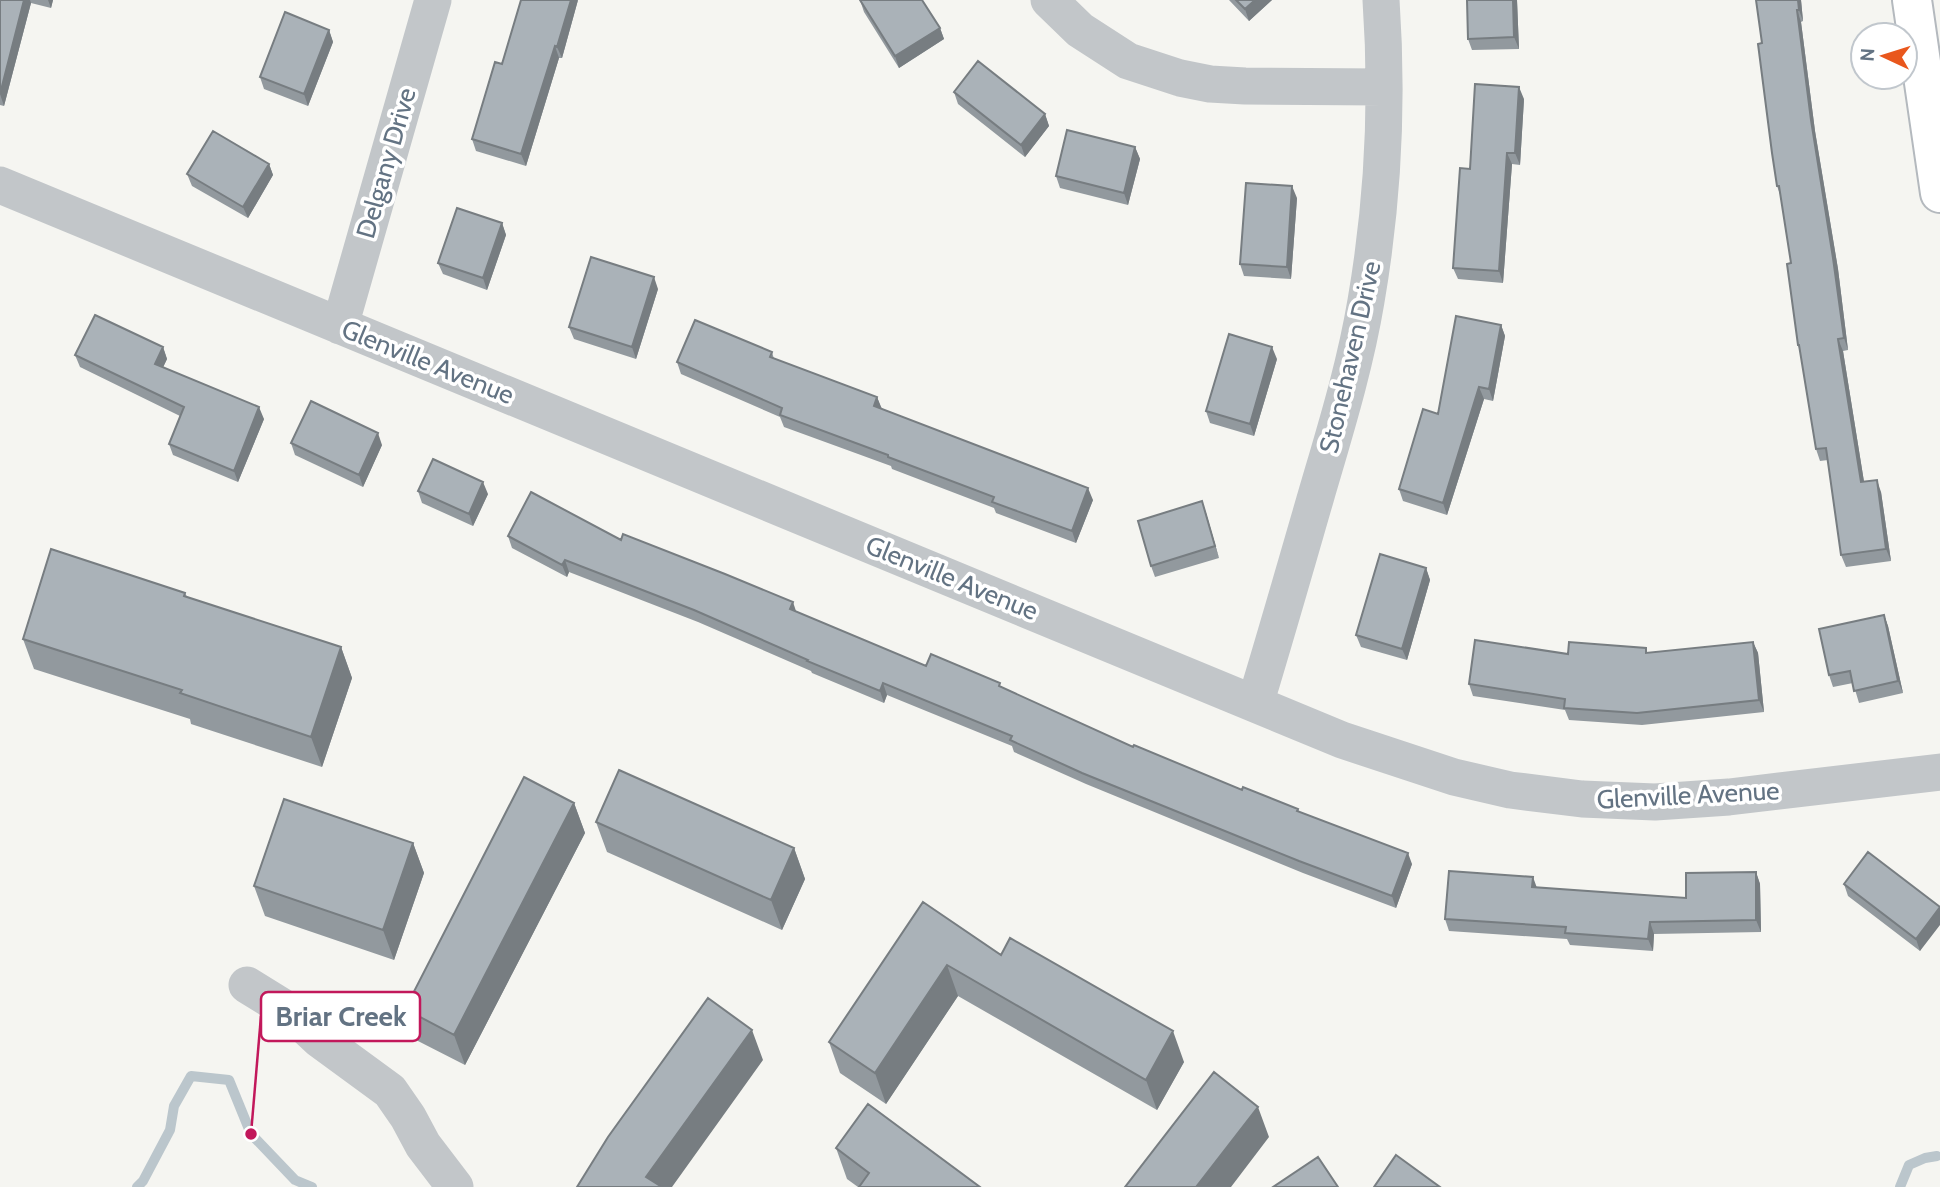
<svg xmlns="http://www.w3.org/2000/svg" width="1940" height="1187" font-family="Cabin,sans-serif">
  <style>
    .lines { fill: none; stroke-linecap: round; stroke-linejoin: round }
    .stream { stroke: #bbc6cc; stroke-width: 10 }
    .secondary-casing { stroke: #b4b9be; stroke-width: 42 }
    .street { stroke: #c2c6c9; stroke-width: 37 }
    .secondary { stroke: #fff; stroke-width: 38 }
    .wall { fill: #92999e }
    .shaded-wall { fill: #777d81 }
    .building { fill: #aab2b8; stroke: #777d81; stroke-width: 2 }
    .labels { text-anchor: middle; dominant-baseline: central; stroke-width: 7; stroke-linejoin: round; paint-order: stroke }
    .street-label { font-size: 26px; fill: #637383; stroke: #fff }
    .leader { fill: none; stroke: #c2185b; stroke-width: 2.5 }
    .callout-dot { fill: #c2185b; stroke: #fff; stroke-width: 2.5 }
    .callout { fill: #fff; stroke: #c2185b; stroke-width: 2.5 }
    .callout-label { font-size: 28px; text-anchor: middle; font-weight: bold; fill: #637383 }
  </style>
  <rect width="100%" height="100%" fill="#f5f5f1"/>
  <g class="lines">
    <path class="stream" d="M137 1187 143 1181 170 1130 174 1106 191 1076 229 1080 251 1134 295 1180 312 1187
      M1900 1187 1909 1165 1925 1158 1937 1156"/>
    <defs>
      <path id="secondary" d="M1912 0 1940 193"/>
    </defs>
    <use href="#secondary" class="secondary-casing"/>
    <path class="street" d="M1049 0 1080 30 1128 61 1180 78 1210 84 1245 86 1383 87
      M0 185 1342 740 1454 777 1510 790 1582 799 1655 802 1729 797 1940 772
      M340 326 433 0
      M1255 704C1276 635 1296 565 1316 496 1335 431 1355 367 1366 301 1383 202 1388 100 1381 0
      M247 985 289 1011 319 1039 390 1091 408 1117 423 1145 455 1187"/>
    <use href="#secondary" class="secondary"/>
  </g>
  <path class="wall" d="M0 0H53L51 8 31 3 4 106 0 105Z
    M578 0 562 58H559L526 166 476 151 472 139Z
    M860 0 940 28 944 39 899 68 864 12Z
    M1229 0H1272L1249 21Z
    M1517 0 1519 49 1472 50 1468 39Z
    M1801 0 1803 21 1801 22 1815 131 1838 269 1848 350 1843 351 1864 482 1881 492 1891 561 1846 567 1841 555 1828 460 1820 461 1816 449 1801 353 1798 345 1791 263 1781 197 1777 186 1762 43Z
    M329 30 333 42 308 106 264 89 260 77Z
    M954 92 1045 114 1049 126 1025 157 958 104Z
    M1524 99 1520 165 1512 164 1503 283 1458 279 1453 268Z
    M1135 147 1140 159 1128 205 1060 188 1056 176Z
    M269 164 273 175 248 218 192 186 187 174Z
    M1297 198 1291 279 1244 276 1240 264Z
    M502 223 506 235 487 290 443 274 438 263Z
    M658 289 636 359 574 339 569 327Z
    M1501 325 1505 336 1493 401 1484 399 1447 515 1403 501 1399 489 1438 414Z
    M163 347 167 359 163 367 264 419 238 482 173 455 169 444 180 416 80 367 75 355Z
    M772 352 774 359 877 397 881 408 1093 500 1076 543 996 513 994 508 892 469 891 466 784 427 780 417 681 374 677 362Z
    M1277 359 1254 436 1210 423 1206 411Z
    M291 443 382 445 363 487 295 455Z
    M418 491 488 494 473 526 422 503Z
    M1206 513 1219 558 1155 577 1151 566Z
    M508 536 621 540 926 666 1002 688 1133 747 1242 790 1298 809 1299 812 1412 864 1396 908 1303 873 1086 784 1014 752 1012 746 887 695 884 703 812 673 811 671 698 622 569 572 567 577 512 548Z
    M1426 568 1430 580 1407 660 1361 647 1356 635Z
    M185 593 187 597 341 647 352 678 322 767 191 724 190 719 34 669 23 639Z
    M1884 615 1888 626 1903 693 1859 703 1853 683 1833 687 1829 675Z
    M1753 642 1758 653 1764 712 1642 725 1569 720 1565 710 1473 696 1469 684 1568 654 1648 653Z
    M574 803 585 833 465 1065 416 1040 405 1009Z
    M596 822 794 848 805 879 782 930 607 852Z
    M413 843 424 873 394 960 265 916 254 886Z
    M1756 872 1760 884 1761 932 1654 934 1653 951 1570 945 1567 939 1449 931 1445 919 1537 888 1686 898Z
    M1844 884 1940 907 1920 951 1848 896Z
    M923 902 1001 955 1184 1062 1157 1110 958 996 886 1104 840 1073 829 1042Z
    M836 1148 980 1187H858L847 1179Z"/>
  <path class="shaded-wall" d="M24 0H30L31 3 4 106 0 94Z
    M48 0H53L51 8Z
    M571 0H578L562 58 557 47Z
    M1255 0H1272L1249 21 1245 9Z
    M1513 0H1517L1519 49 1514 37Z
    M1798 0H1801L1803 21 1799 10Z
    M1797 10 1801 22 1815 131 1838 269 1848 350 1844 338 1811 120Z
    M940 28 944 39 899 68 895 56Z
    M329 30 333 42 308 106 304 94Z
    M555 46 559 58 526 166 521 154Z
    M1519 87 1524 99 1520 165 1515 153Z
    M1045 114 1049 126 1025 157 1021 145Z
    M1135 147 1140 159 1128 205 1124 193Z
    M1507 153 1512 164 1503 283 1499 271Z
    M269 164 273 175 248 218 243 207Z
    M1292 186 1297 198 1291 279 1287 267Z
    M502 223 506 235 487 290 483 278Z
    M654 277 658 289 636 359 632 347Z
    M1501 325 1505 336 1493 401 1489 389Z
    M1838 339 1843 351 1866 494 1861 482Z
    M163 347 167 359 159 376 155 364Z
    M1272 347 1277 359 1254 436 1250 424Z
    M1479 387 1484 399 1447 515 1443 503Z
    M877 397 882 409 874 406Z
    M259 407 264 419 238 482 234 471Z
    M378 433 382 445 363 487 359 475Z
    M1877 480 1881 492 1891 561 1886 549Z
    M483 482 488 494 473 526 469 514Z
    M1088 488 1093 500 1076 543 1072 531Z
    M1202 501 1206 513 1219 558 1215 546Z
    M565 560 569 572 567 577 562 565Z
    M1426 568 1430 580 1407 660 1402 649Z
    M793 602 797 614 790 609Z
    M1884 615 1888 626 1903 693 1898 681Z
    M1753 642 1758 653 1764 712 1759 700Z
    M341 647 352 678 322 767 311 737Z
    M883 683 887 695 884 703 880 691Z
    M574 803 585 833 465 1065 454 1035Z
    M413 843 424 873 394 960 383 930Z
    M794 848 805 879 782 930 771 900Z
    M1408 853 1412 864 1396 908 1392 896Z
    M1756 872 1760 884 1761 932 1756 920Z
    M1533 877 1537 888 1532 887Z
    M1940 908V925L1920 951 1916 939Z
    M1650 922 1654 934 1653 951 1648 939Z
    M947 965 958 996 886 1104 875 1073Z
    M752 1030 763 1060 672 1187H649L646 1177Z
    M1173 1031 1184 1062 1157 1110 1146 1080Z
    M1258 1107 1269 1137 1231 1187H1196Z"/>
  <path class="building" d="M0 0H24L0 94Z
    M521 0H571L557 47 555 46 521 154 472 139 495 62 502 64Z
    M860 0H922L940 28 895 56Z
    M1236 0H1255L1245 9Z
    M1467 0H1513L1514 37 1468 39Z
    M1756 0H1798L1799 10H1797L1811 120 1833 258 1844 338 1838 339 1861 482 1877 480 1886 549 1841 555 1826 448 1816 449 1799 345H1798L1787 264 1791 263 1779 186H1777L1772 153 1758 44 1762 43Z
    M285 12 329 30 304 94 260 77Z
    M978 61 1045 114 1021 145 954 92Z
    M1475 84 1519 87 1515 153H1507L1499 271 1453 268 1460 168 1470 169Z
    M1067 130 1135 147 1124 193 1056 176Z
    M213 131 269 164 243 207 187 174Z
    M1246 183 1292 186 1287 267 1240 264Z
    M457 208 502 223 483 278 438 263Z
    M591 257 654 277 632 347 569 327Z
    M95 315 163 347 155 364 259 407 234 471 169 444 184 407 75 355Z
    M1456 316 1501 325 1489 389 1479 387 1443 503 1399 489 1423 409 1438 414Z
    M695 320 772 352 770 357 877 397 874 406 1088 488 1072 531 992 502 994 497 888 457V455L780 415 782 408 677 362Z
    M1229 334 1272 347 1250 424 1206 411Z
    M311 401 378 433 359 475 291 443Z
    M433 459 483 482 469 514 418 491Z
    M531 492 621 540 623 534 725 574 793 602 790 609 926 666 931 654 1000 683 999 686 1133 747 1134 745 1242 790 1243 787 1298 809 1297 811 1408 853 1392 896 1299 861 1082 773 1010 740 1012 736 883 683 880 691 807 661 808 660 694 610 565 560 562 565 508 536Z
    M1202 501 1215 546 1151 566 1138 521Z
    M51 549 185 593 184 596 341 647 311 737 180 693 182 690 23 639Z
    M1380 554 1426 568 1402 649 1356 635Z
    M1884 615 1898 681 1854 691 1850 671 1829 675 1819 629Z
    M1475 640 1568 654 1569 642 1646 648V653L1753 642 1759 700 1637 713 1564 708 1565 699 1469 684Z
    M619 770 794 848 771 900 596 822Z
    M524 777 574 803 454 1035 405 1009Z
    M284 799 413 843 383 930 254 886Z
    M1868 852 1940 907 1916 939 1844 884Z
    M1449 871 1533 877 1532 887 1686 898V873L1756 872V920L1650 922 1648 939 1565 933 1566 927 1445 919Z
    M923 902 1001 955 1010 938 1173 1031 1146 1080 947 965 875 1073 829 1042Z
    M708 998 752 1030 646 1177 662 1187H577L608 1137Z
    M1214 1072 1258 1107 1196 1187H1125Z
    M868 1104 980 1187H859L869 1173 836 1148Z
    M1396 1155 1440 1187H1374Z
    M1318 1157 1338 1187H1273Z"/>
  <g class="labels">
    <g class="street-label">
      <text transform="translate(386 163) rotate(-74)">Delgany Drive</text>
      <text transform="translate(1350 357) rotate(-77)">Stonehaven Drive</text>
      <text transform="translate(428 362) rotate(22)">Glenville Avenue</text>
      <text transform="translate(952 578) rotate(22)">Glenville Avenue</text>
      <text transform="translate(1688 795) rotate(-3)">Glenville Avenue</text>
    </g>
  </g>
  <path class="leader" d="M251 1134L261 1016"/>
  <circle class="callout-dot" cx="251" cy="1134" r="7"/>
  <rect class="callout" x="261" y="992" width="159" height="49" rx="7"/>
  <g class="callout-label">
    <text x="341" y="1026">Briar Creek</text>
  </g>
  <g transform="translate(1884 56) rotate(274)"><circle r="33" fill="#ffffff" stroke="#c1c7cd" stroke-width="2"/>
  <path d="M0-5L12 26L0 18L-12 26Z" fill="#e9571d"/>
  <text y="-10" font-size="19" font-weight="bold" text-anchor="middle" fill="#637383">N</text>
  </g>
</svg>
